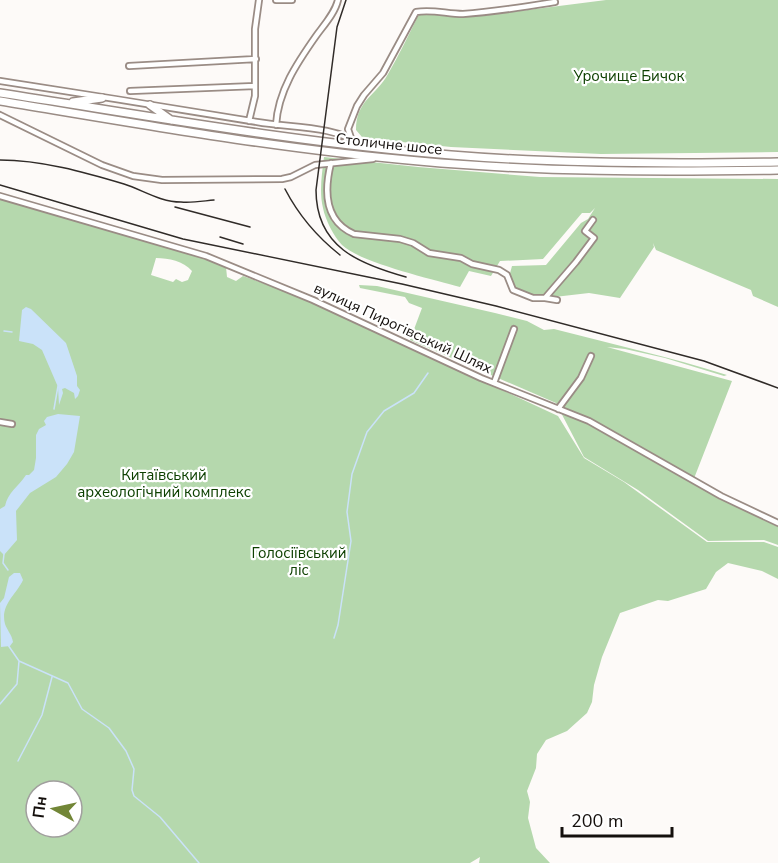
<svg xmlns="http://www.w3.org/2000/svg" width="778" height="863" font-family="'Nunito Sans',sans-serif">
  <style>
    .green { fill: #b5d8ad; fill-rule: evenodd }
    .water { fill: #cae2f9 }
    .lines { fill: none; stroke-linecap: round; stroke-linejoin: round }
    .stream { stroke: #cae2f9; stroke-width: 1.5 }
    .minor-casing { stroke: #9a8c85; stroke-width: 8 }
    .highway-casing { stroke: #9a8c85; stroke-width: 10 }
    .minor { stroke: #fff; stroke-width: 4.5 }
    .highway { stroke: #fff; stroke-width: 7 }
    .rail { stroke: #302b28; stroke-width: 1.5 }
    .labels { text-anchor: middle; dominant-baseline: central; stroke-width: 4.5; stroke-linejoin: round; paint-order: stroke }
    .park-label { font-size: 15px; fill: #0d4000; stroke: #fff }
    .street-label { font-size: 15px; fill: #140f0c; stroke: #fff }
  </style>
  <rect width="100%" height="100%" fill="#fdfaf8"/>
  <path class="green" d="M606 0H778V152L601 154 451 147 372 139 362 137 356 130C356 100 376 96 388 74 399 55 409 34 419 14L481 16Z
    M324 157 418 167 540 177 778 179V307L753 296 751 290 656 250 653 243 654 247 620 298 589 293 537 299 513 289 509 277 512 266 546 265 581 223 588 219 595 208 590 213H582L543 259 500 261 491 276 469 271 460 287C432 279 361 263 342 245 334 237 325 219 323 208 319 191 322 174 324 157Z
    M0 198 211 259 226 267 227 277 236 281 243 276 311 301 558 416 584 458 624 482 707 542H764L778 547V579L762 571 728 563 716 572 706 589 668 601 658 600 620 613 602 657 594 685 592 702 587 713 567 731 546 740 537 754 536 768 527 791 530 802 528 818 536 848 550 863H479L480 857 470 863H0ZM156 258C169 258 183 261 192 271L188 280 182 282 176 279 173 282 151 275ZM36 791H72V827H36Z
    M359 285 377 286 495 313 527 321 544 330 554 329C612 344 670 357 727 375L724 376 665 358 625 349 607 347 732 381 693 481 778 525V545L764 540 708 541 638 490 584 457 556 403 410 340 422 308 409 303 405 297 360 288Z"/>
  <path class="water" d="M26 307 31 309 66 343 77 376V386L80 390 78 396 75 399 74 393 65 388 62 389 63 393 59 405 58 387 42 350 33 344 19 341 22 310Z
    M58 414 80 416 74 452 67 464 56 477 30 493 16 511 17 540 4 555 0 551V509L5 506C8 492 18 487 26 475H29L34 470 36 458V435L39 429 46 425 44 421 47 417Z
    M14 573H20L23 580C16 595 0 605 5 624 7 630 12 635 13 642L10 646 1 647 0 603 4 598 9 577Z"/>
  <g class="lines">
    <path class="stream" d="M4 331 12 332
      M54 409 58 386
      M4 554 3 563 8 570
      M334 638 338 625 351 541 347 512 352 474 367 432 384 411 414 393 428 373
      M8 645 19 661 68 683 82 709 109 728 126 751 134 769 132 790 134 796 160 817 199 863
      M0 704 17 684 19 661
      M18 761 42 715 52 677"/>
    <defs>
      <path id="minor" d="M276 0H292
        M129 66 256 59
        M0 81C86 94 171 108 257 122 291 128 333 125 362 145
        M130 91 255 86
        M0 115 102 165 133 176 162 180 282 179 291 177 315 165 373 159
        M249 121 255 96V29L259 0
        M276 125C278 91 297 63 316 36 324 25 335 13 338 0
        M351 138 348 129 357 106 364 95 383 73 416 12C432 9 447 14 463 14 494 12 524 7 555 2
        M331 163C324 191 324 221 354 234L400 239 413 243 429 253 461 258 472 264 499 270 507 275 513 290 533 298H545L576 262 594 238 585 231 593 220
        M0 196 206 256 313 300 481 378 589 421 721 496 778 523
        M545 298 557 300
        M494 383 514 329
        M558 409 581 378 591 356
        M0 422 12 424"/>
      <path id="highway" d="M0 93C150 116 299 143 451 155 559 164 669 164 778 162
        M0 101C139 124 278 149 419 161 539 172 658 172 778 170
        M73 102 102 98
        M150 105 171 120"/>
    </defs>
    <use href="#minor" class="minor-casing"/>
    <use href="#highway" class="highway-casing"/>
    <use href="#minor" class="minor"/>
    <use href="#highway" class="highway"/>
    <path class="rail" d="M346 0 337 27 316 190C316 247 359 264 406 277
      M0 160C41 160 84 172 124 184 143 190 160 202 181 202 192 203 203 201 214 200
      M0 185 183 239 402 284 496 306 704 361 778 388
      M285 189C299 216 316 236 340 255
      M175 207 250 227
      M220 237 243 244"/>
  </g>
  <g class="labels">
    <g class="park-label">
      <text x="629" y="76">Урочище Бичок</text>
      <text x="164" y="475">Китаївський<tspan x="164" dy="17">археологічний комплекс</tspan></text>
      <text x="299" y="553">Голосіївський<tspan x="299" dy="17">ліс</tspan></text>
    </g>
    <g class="street-label">
      <text transform="translate(389 144) rotate(6)">Столичне шосе</text>
      <text transform="translate(403 328) rotate(25)">вулиця Пирогівський Шлях</text>
    </g>
  </g>
  <g transform="translate(54 809) rotate(278)"><circle r="28" fill="#ffffff" stroke="#a19f9e" stroke-width="1.5"/>
  <path d="M0-4.5L10 22L0 15L-10 22Z" fill="#728637"/>
  <text y="-9" font-size="16" font-weight="bold" text-anchor="middle" fill="#140f0c">Пн</text>
  </g>
  <path d="M562 827v9h110v-9" fill="none" stroke="#140f0c" stroke-width="3"/>
  <text x="571" y="827" font-size="18" fill="#140f0c" stroke="#ffffff" stroke-width="4.5" paint-order="stroke">200 m</text>
</svg>
